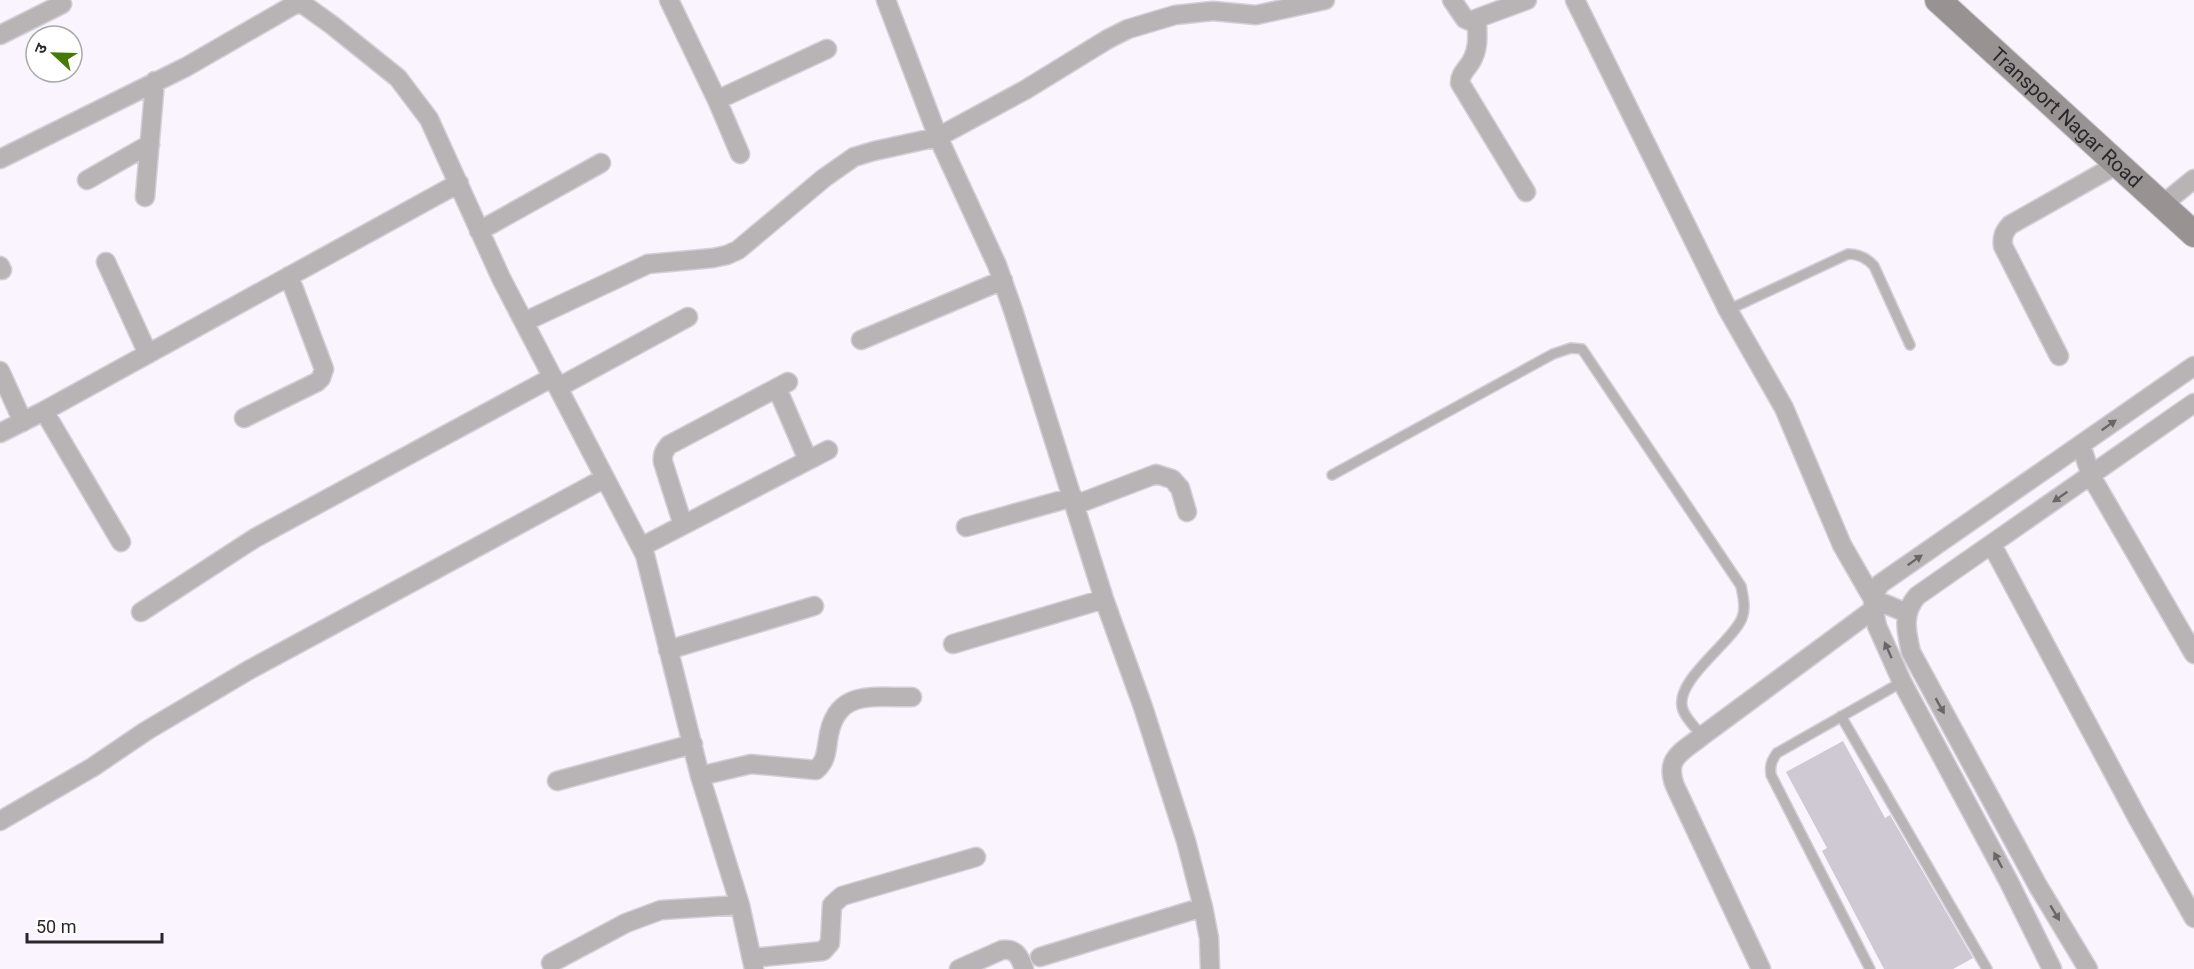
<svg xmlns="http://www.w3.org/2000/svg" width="2194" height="969" font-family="Roboto,'Noto Sans Devanagari',sans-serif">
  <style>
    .building { fill: #cec9d2 }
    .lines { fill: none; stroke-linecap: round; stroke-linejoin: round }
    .lane-casing { stroke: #d4cfd7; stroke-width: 12 }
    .street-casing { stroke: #d4cfd7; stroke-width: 21 }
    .secondary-casing { stroke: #d4cfd7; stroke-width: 28 }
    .lane { stroke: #b8b3b4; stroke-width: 9 }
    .street { stroke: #b8b3b4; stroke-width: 18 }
    .secondary { stroke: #999293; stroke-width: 26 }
    .oneway { fill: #696668 }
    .labels { text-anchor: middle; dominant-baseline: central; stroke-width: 4.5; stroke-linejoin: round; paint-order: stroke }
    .street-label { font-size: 20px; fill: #29272a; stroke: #fff }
  </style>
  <rect width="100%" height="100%" fill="#f9f4fd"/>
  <path class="building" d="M1843 741 1885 818 1890 815 1973 958 1953 969H1884L1822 851 1827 848 1786 772Z"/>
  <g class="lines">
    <defs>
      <path id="lane" d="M1728 310 1848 254C1859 254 1867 258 1874 266L1910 345
        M1332 475 1553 354 1571 348 1582 349 1741 586C1743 596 1746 608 1742 618 1732 643 1672 682 1683 710 1686 719 1696 728 1702 736
        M1841 716 1987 969
        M1870 969 1771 775C1770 766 1771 761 1777 753L1902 682"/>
      <path id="street" d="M297 0 332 25 398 78 429 119 501 278 645 555 700 776 740 905 754 969
        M669 0 717 100 740 154
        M886 0 938 137 997 265 1013 310 1104 599 1143 707 1186 841 1203 907 1209 938 1210 969
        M1452 0 1465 19 1470 21 1527 0
        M1575 0 1728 310 1784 408 1842 545 1873 599 1907 613
        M1477 20C1477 34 1479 46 1473 58 1469 68 1460 72 1460 83L1526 192
        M0 35 62 4
        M717 100 827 49
        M0 159 186 67 299 2
        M87 180 150 144
        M145 197 155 81
        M2162 205 2194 179
        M479 231 601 163
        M106 262 148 354
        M0 266 2 270
        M524 322 648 264 713 258 727 255 738 250 824 178 854 157 874 151 938 137 1025 90 1108 39 1128 29 1175 15 1213 11 1256 15 1325 0
        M861 340 1003 280
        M2059 356 2003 246C2002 236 2004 232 2010 225L2118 164
        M0 371 23 422
        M559 387 688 317
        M777 388 808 460
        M44 411 121 542
        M244 418 317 382 321 378 324 369 289 276
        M0 433 44 411 459 183
        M2081 445 2091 476 2194 654
        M1075 505 1156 474 1172 479 1180 488 1187 512
        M683 525 663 462C662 455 664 451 669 445L788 382
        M966 527 1073 497
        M1992 545 2137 817 2194 918
        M641 547 828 450
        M141 612 255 538 553 377
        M953 644 1104 599
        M668 650 814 606
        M700 776 751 764 816 770C826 761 826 753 828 740 835 688 872 698 912 697
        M557 781 693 744
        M0 821 93 767 146 731 249 670 605 478
        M1040 957 1203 907
        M752 958 823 951 830 943 832 905 842 896 976 857
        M551 963 626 923 661 910 740 905
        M959 969 1002 950C1016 948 1020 957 1024 969
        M1761 969 1675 786C1664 758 1682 752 1702 736L1874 609
        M2052 969 2009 882 1902 682 1877 626 1873 605 1876 591 1880 584 2194 366
        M2088 969 2038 886 1911 652C1906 631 1902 613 1917 596L2194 403"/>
      <g id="secondary">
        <path id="s1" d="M1938 0 2194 234"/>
      </g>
    </defs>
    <use href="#lane" class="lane-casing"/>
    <use href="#street" class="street-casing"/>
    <use href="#secondary" class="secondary-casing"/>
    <use href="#lane" class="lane"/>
    <use href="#street" class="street"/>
    <use href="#secondary" class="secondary"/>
  </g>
  <defs><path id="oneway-solid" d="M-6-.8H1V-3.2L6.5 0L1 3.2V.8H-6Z" transform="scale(1.5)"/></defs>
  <g class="oneway">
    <use href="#oneway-solid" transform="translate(2109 425) rotate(-35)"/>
    <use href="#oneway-solid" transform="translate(2060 497) rotate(145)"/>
    <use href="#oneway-solid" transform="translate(1915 560) rotate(-35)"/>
    <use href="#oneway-solid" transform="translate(1888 650) rotate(-114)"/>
    <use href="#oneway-solid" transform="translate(1940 706) rotate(61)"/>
    <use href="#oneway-solid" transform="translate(1998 860) rotate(-118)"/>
    <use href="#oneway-solid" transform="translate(2055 913) rotate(59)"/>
  </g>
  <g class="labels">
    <g class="street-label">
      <text stroke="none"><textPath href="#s1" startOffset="174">Transport Nagar Road</textPath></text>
    </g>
  </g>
  <g transform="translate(54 54) rotate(292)"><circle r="28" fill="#ffffff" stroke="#a9a9aa" stroke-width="1.5"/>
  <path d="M0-4.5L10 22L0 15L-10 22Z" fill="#467a07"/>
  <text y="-9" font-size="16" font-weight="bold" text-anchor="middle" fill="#29272a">उ</text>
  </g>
  <path d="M27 933v9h135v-9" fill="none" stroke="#29272a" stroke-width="3"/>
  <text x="36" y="933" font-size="18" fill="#29272a" stroke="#ffffff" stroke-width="4.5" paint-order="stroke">50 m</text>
</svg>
